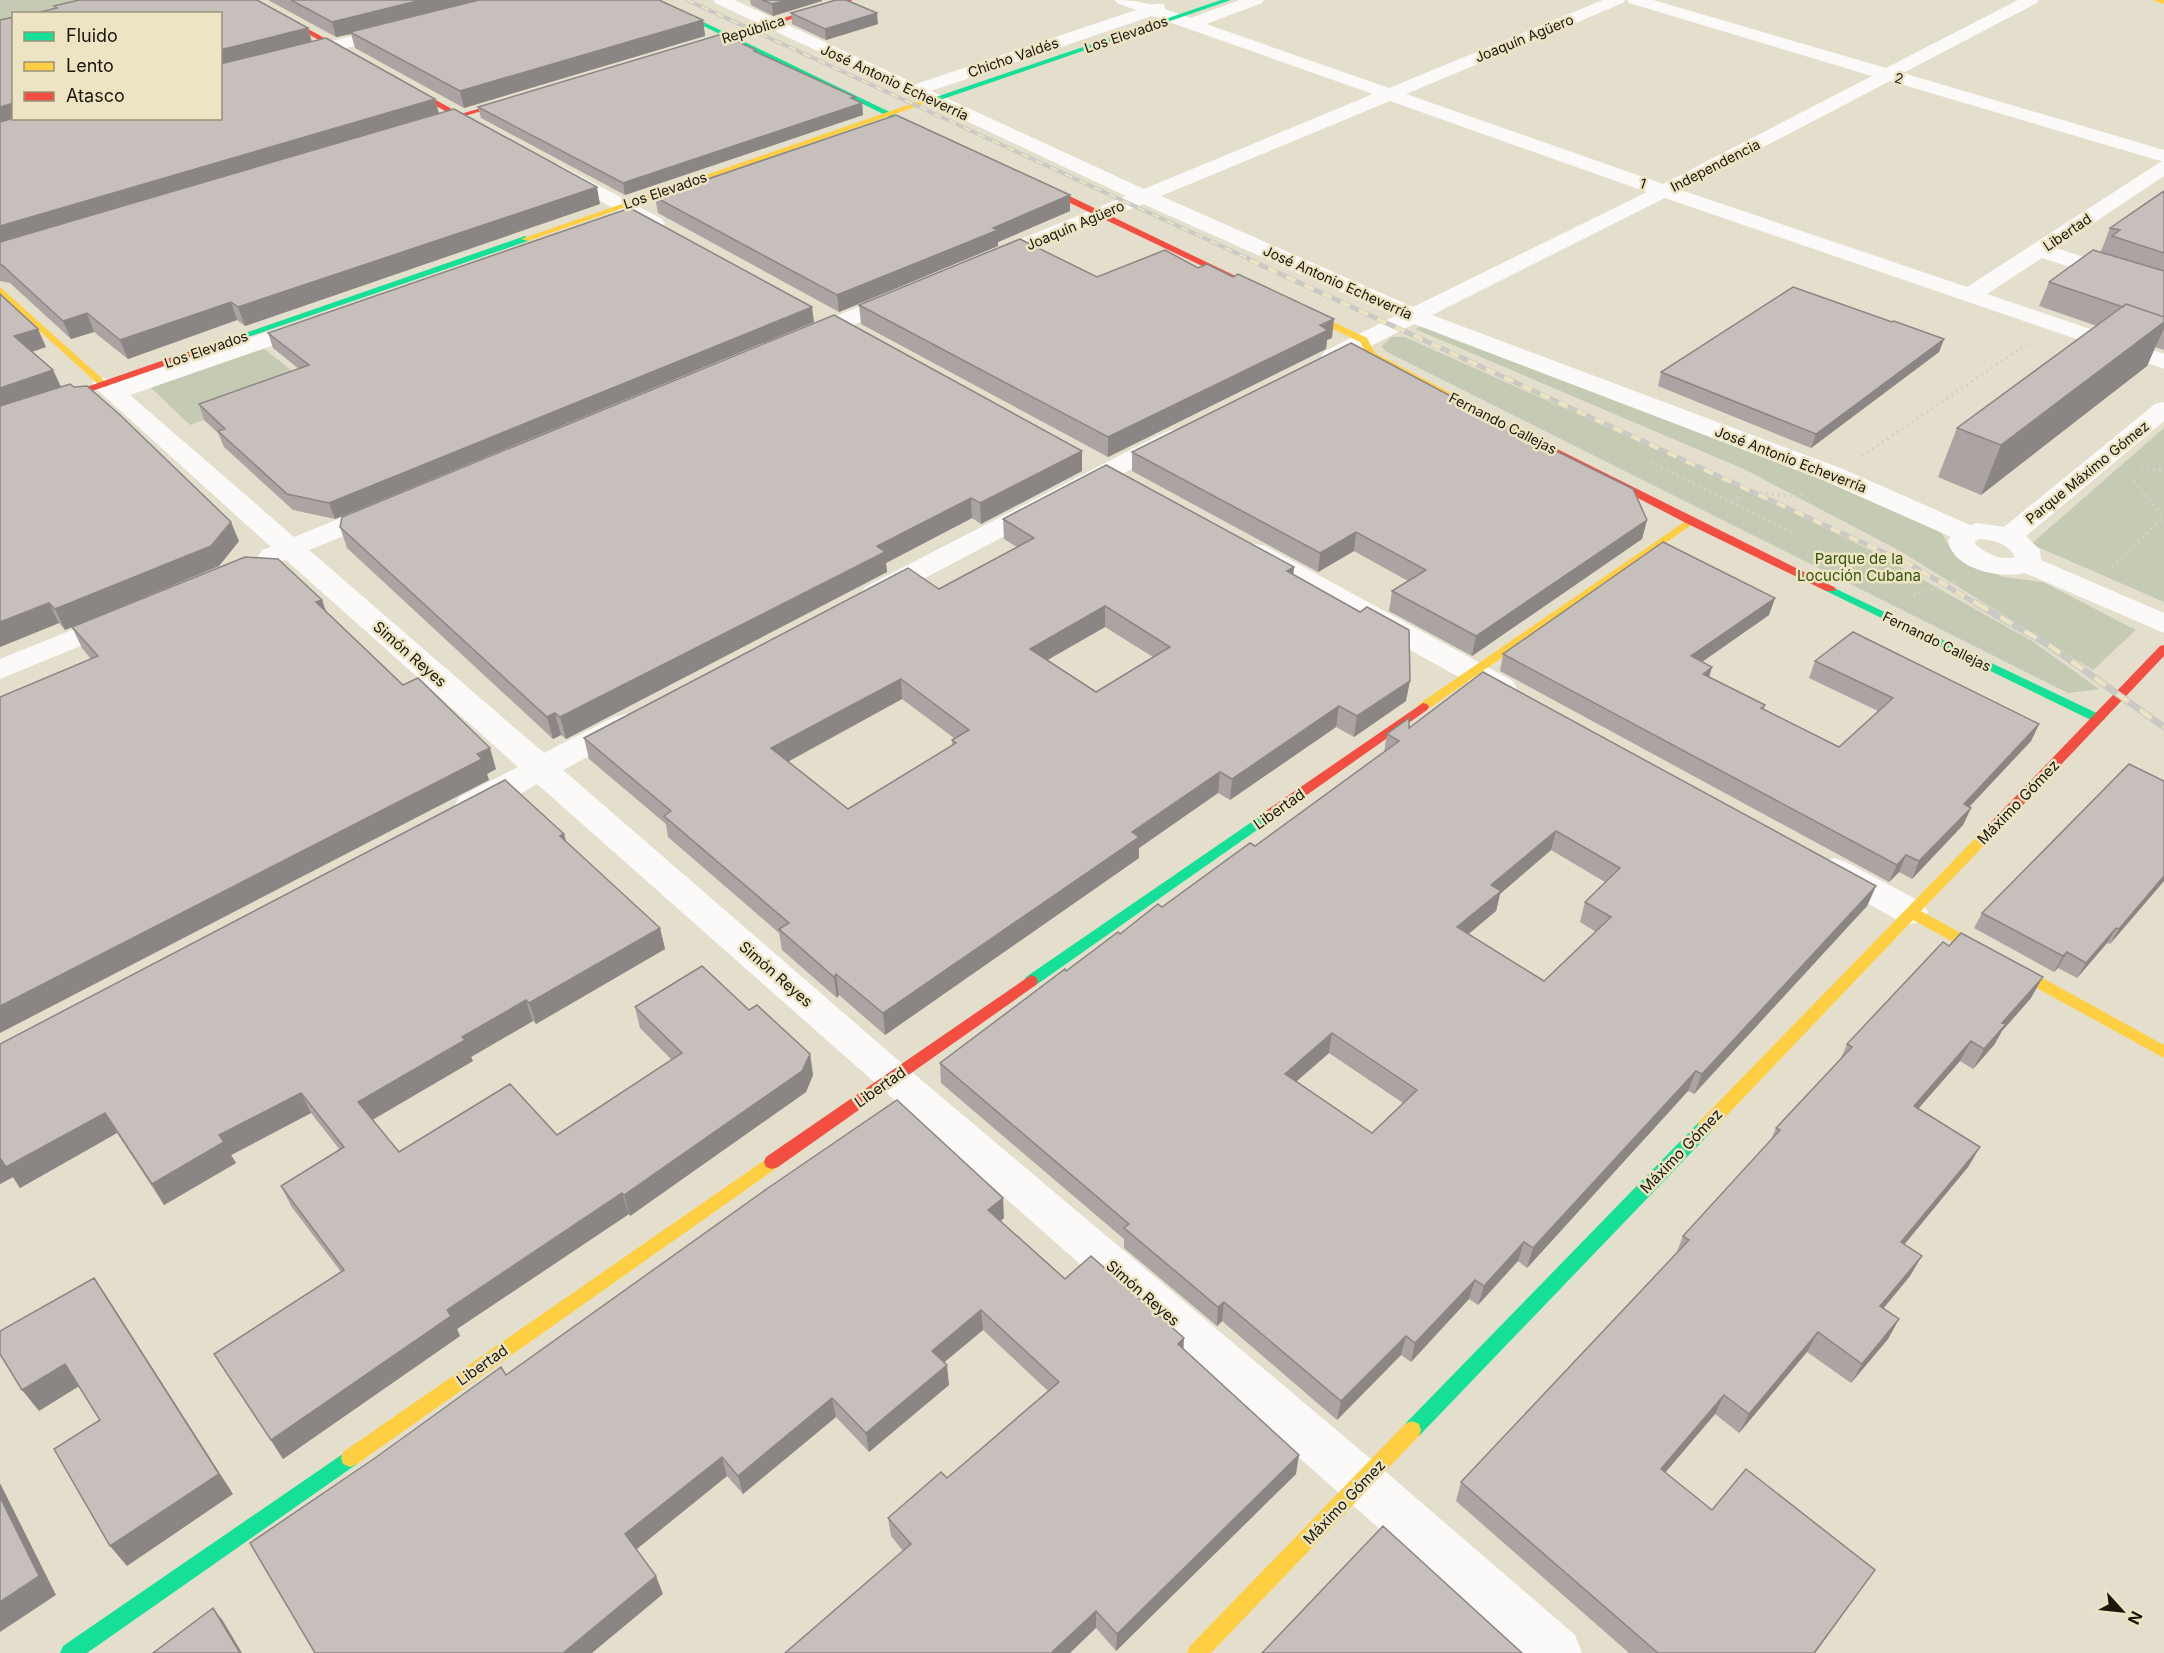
<svg xmlns="http://www.w3.org/2000/svg" width="2164" height="1653" font-family="Inter,sans-serif">
  <style>
    .green { fill: #c5cab2 }
    .lines { fill: none; stroke-linecap: round; stroke-linejoin: round }
    .path-far1 { stroke: #d1d0ca; stroke-width: 2; stroke-dasharray: 1.5 2; stroke-linecap: butt }
    .path { stroke: #d1d0ca; stroke-width: 3; stroke-dasharray: 2 4; stroke-linecap: butt }
    .street { fill: #fbfaf8; fill-rule: evenodd }
    .fast { fill: #16e098; fill-rule: evenodd }
    .slow { fill: #ffcf43; fill-rule: evenodd }
    .jam { fill: #f24e42; fill-rule: evenodd }
    .rail-far2-casing { stroke: #cac9c4; stroke-width: 4 }
    .rail-far1-casing { stroke: #cac9c4; stroke-width: 5 }
    .rail-casing { stroke: #cac9c4; stroke-width: 7 }
    .rail-far2 { stroke: #ede4c4; stroke-width: 2; stroke-dasharray: 8; stroke-linecap: butt }
    .rail-far1 { stroke: #ede4c4; stroke-width: 4; stroke-dasharray: 10; stroke-linecap: butt }
    .rail { stroke: #ede4c4; stroke-width: 4.5; stroke-dasharray: 14; stroke-linecap: butt }
    .wall { fill: #aba4a2; fill-rule: evenodd }
    .shaded-wall { fill: #8b8684 }
    .building { fill: #c7bfbc; stroke: #8b8684; stroke-width: 1.5; fill-rule: evenodd }
    .labels { text-anchor: middle; dominant-baseline: central; stroke-width: 5; stroke-linejoin: round; paint-order: stroke }
    .far-street-label { font-size: 14px; fill: #1a170b; stroke: #ede4c4 }
    .park-label { font-size: 15px; fill: #37510e; stroke: #ede4c4 }
    .street-label { font-size: 15px; fill: #1a170b; stroke: #ede4c4 }
  </style>
  <rect width="100%" height="100%" fill="#e4dfcd"/>
  <path class="green" d="M0 0H92L35 13 14 14 13 19 0 22Z
    M1421 326 1801 467 1941 532 1956 557 2003 577 2043 582 2136 630 2093 670 1900 551 1746 470 1415 329Z
    M1392 337H1405L1740 487 1870 550 2032 641 2099 689 2068 693 1385 351 1382 346Z
    M261 346 307 383 190 425 148 385Z
    M2164 428V602L2031 544Z"/>
  <g class="lines">
    <path class="path-far1" d="M0 1 3 0"/>
    <path class="path" d="M1862 456 2027 344
      M1650 462 1793 533
      M2141 469 2164 470
      M2130 476 2163 517
      M1732 501 1750 492 1798 497 1803 494
      M2112 567 2164 517
      M1913 595 1955 582"/>
    <path class="street" d="M713 0H734L916 84 1136 10 1117 3 1115 0C1127 0 1137 1 1149 4 1154 5 1158 3 1164 4L1165 9 1190 18 1240 0H1264L1262 3 1206 24 1389 88 1603 0H1625L1623 3 1406 94 1663 184 1872 76 1629 3 1627 0H1653L1886 68 2018 0H2039L2037 3 1903 73 2164 150V176L2056 248 2164 283V297L2042 258 1987 294 2164 354V369L1665 198 1432 315 1843 469 1970 525 1977 523 2004 527 2155 404 2164 402V421L2026 536 2040 550 2041 560 2164 613V633L2025 573C2001 579 1954 570 1948 541L1951 537 1825 481 1414 324 1341 361 1333 363 1325 361 1321 356 1325 351 1395 316 1143 204 995 266 987 267 979 266 976 261 979 256 1126 196 715 3ZM1152 16 1373 94 1144 189 931 91ZM1890 81 2157 160 2162 161 1967 287 1681 190ZM1390 101 1647 192 1413 307 1161 196ZM1980 539C1994 540 2009 544 2015 557 2001 561 1987 554 1976 545L1975 541Z
      M396 25 402 26 405 30 402 34 220 80V69Z
      M558 164 662 219 665 223 662 227 655 229 648 227 551 174 548 170 551 166Z
      M901 290 909 292 912 297 909 302 812 342 804 344 796 342 792 337 796 332Z
      M312 317 320 319 323 324 320 329 130 395 294 537 373 505 382 503 391 505 395 511 391 517 309 550 544 753 614 717 625 714 636 717 640 724 636 731 563 770 906 1067 1379 1466 1575 1635 1582 1653H1520L537 784C515 796 485 820 459 813L455 805 459 797 518 767 286 560 272 564 262 562 258 556 262 550 271 547 92 385 95 380 104 378 116 383Z
      M1172 430 1181 433 1185 438 1181 443 885 599 875 601 865 599 861 593 865 587 1163 433Z
      M1255 544 1265 546 1513 681 1517 688 1513 695 1502 697 1491 695 1245 558 1241 552 1245 546Z
      M119 611 129 614 133 620 129 626 0 679V659Z
      M1834 858 1846 862 1923 903 1928 912 1923 921 1911 924 1899 921 1822 878 1817 870 1822 862Z"/>
    <path class="fast" d="M650 0H658L927 130 920 132Z
      M1221 0H1231L940 100 933 98Z
      M525 236 529 239 528 241 193 356 185 354Z
      M1830 586 2103 716 2105 719 2099 723 2095 722 1826 591 1824 589 1826 587Z
      M1272 808 1277 810 1279 813 1277 816 1036 985H1026L1024 981 1026 977Z
      M1705 1121 1711 1122 1713 1127 1711 1132 1419 1436 1412 1439 1405 1436 1403 1430 1405 1424 1699 1122Z
      M350 1449 357 1452 359 1458 357 1464 87 1653H60L63 1646Z"/>
    <path class="slow" d="M2153 0H2164V4L2154 1Z
      M934 96 941 98 528 241 521 239Z
      M0 287 107 383V387H101L0 295Z
      M1289 304H1295L1367 338 1375 353 1562 452 1561 454H1553L1368 357 1360 342 1289 308Z
      M1690 518 1695 521 1694 523 1427 710H1419L1417 707 1419 704Z
      M1996 820 2001 822 2003 825 2001 828 1921 911 2164 1045V1058L1913 920 1711 1132 1705 1133 1699 1132 1697 1127 1699 1122 1991 822Z
      M772 1155 778 1157 780 1162 778 1167 357 1464 350 1467 343 1464 341 1458 343 1452Z
      M1412 1421 1419 1424 1421 1430 1419 1436 1211 1653H1187L1190 1646 1405 1424Z"/>
    <path class="jam" d="M248 0H256L461 114 521 96 525 98 418 130V126L454 116Z
      M843 0H853L688 51 681 49Z
      M1026 178H1032L1250 283 1242 285 1026 182Z
      M190 351 195 354 193 356 0 423V417Z
      M1557 449 1834 587 1836 589 1834 591H1826L1686 523 1553 454V450Z
      M2164 645V656L2001 828H1991L1989 825 1991 822 2160 646Z
      M1423 703 1427 704 1429 707 1427 710 1277 816H1267L1265 813 1267 810Z
      M1031 975 1036 977 1038 981 1036 985 778 1167 772 1169 766 1167 764 1162 766 1157Z"/>
    <defs>
      <path id="rail-far2" d="M687 0 1254 261"/>
      <path id="rail-far1" d="M1250 260 1911 565 1979 605"/>
      <path id="rail" d="M1976 603 2050 646 2164 727"/>
    </defs>
    <use href="#rail-far2" class="rail-far2-casing"/>
    <use href="#rail-far1" class="rail-far1-casing"/>
    <use href="#rail" class="rail-casing"/>
    <use href="#rail-far2" class="rail-far2"/>
    <use href="#rail-far1" class="rail-far1"/>
    <use href="#rail" class="rail"/>
  </g>
  <path class="wall" d="M268 0H659L703 20 705 36 464 108 355 48 351 34 336 37Z
    M750 0H822V1L773 16 751 5Z
    M54 6 308 28 312 42 435 99 439 113 600 204 245 326 237 320 128 359 94 332 71 339 10 283 0 281V20L14 118H220L55 8Z
    M791 13 878 24 826 40 792 24Z
    M757 52 855 97V100L862 103 863 115 625 195 481 118 478 107Z
    M2164 191V350L2155 347 2147 366 1981 495 1938 477 1957 428 2097 326 2039 306 2049 282 2101 251 2110 228Z
    M655 197 1070 211 998 242V246L839 312 658 213Z
    M1097 277 1332 338 1327 340 1326 349 1108 457 861 324 859 305Z
    M0 294 46 347 32 352 53 370 61 387 239 541 219 566 65 630 59 623 0 647Z
    M814 322 335 519 293 510 224 447 218 433 204 420 199 404 299 369 273 348 268 333Z
    M1892 322 1944 339 1939 352 1811 448 1658 386 1661 372Z
    M1460 401 1459 404 1647 520 1642 539 1472 656 1389 611 1392 591 1408 581 1354 551 1318 572 1132 471V452Z
    M1082 471 981 524 972 518 886 563 887 572 566 739 561 735 553 739 347 548 340 527Z
    M1003 519 1294 567 1293 574 1406 701 1354 737 1336 727 1230 800 1218 793 1139 848V858L885 1035 839 995 837 998 782 950 779 933 668 837 666 824 589 759 584 738 939 589 1017 547 1004 539ZM1105 627 1153 657 1096 692 1047 660ZM902 699 954 738 952 740V746L848 809 788 762Z
    M1775 598 1769 615 1702 662 1712 667 1709 677 1765 705 1764 709 1839 747 1878 711 1809 678 1815 661 2039 724 2031 741 1969 807 1971 808 1963 825 1912 879 1899 872 1889 882 1500 671 1503 654Z
    M322 600 326 612 403 685 496 769 487 774 489 780 91 659 82 648 72 627Z
    M1409 728 1876 886 1867 906 1694 1094 1688 1091 1527 1268 1518 1261 1478 1305 1469 1299 1411 1362 1401 1355 1337 1420 1222 1321 1217 1326 1124 1248V1239L941 1083 940 1063 1066 971 1120 934 1255 846 1384 752 1387 734ZM1551 850 1605 882 1585 902 1580 922 1596 932 1544 981 1468 934 1496 911 1500 894ZM1329 1053 1403 1103 1372 1133 1297 1081Z
    M2164 781V881L2110 944 2107 943 2077 978 2058 968 2054 972 1974 928 1982 913Z
    M567 843 660 928 665 949 536 1024 533 1021 471 1057 473 1061 372 1120 399 1152 557 1135 672 1060 640 1028 635 1007 749 1010 810 1054 813 1075 806 1092 630 1216 629 1214 457 1329 460 1336 283 1459 214 1354 341 1272 291 1206 281 1186 340 1150 311 1113 231 1155 236 1163 164 1205 117 1133 20 1188 13 1177 0 1184V1044Z
    M2031 998 2002 1031 1994 1045 1973 1069 1960 1061 1918 1109 1980 1147 1968 1167 1904 1244 1910 1276 1883 1308 1899 1319 1888 1339 1851 1383 1807 1352 1739 1433 1715 1414 1665 1473 1712 1510 1875 1570 1815 1653H1629L1456 1501 1461 1482 1676 1254 1683 1236 1770 1142 1776 1128 1840 1060 1847 1044Z
    M1004 1218 1001 1221 1065 1279 1184 1349 1296 1474 1116 1651 1096 1628 903 1551 891 1536 888 1518 947 1478 1048 1391 983 1330 944 1362 949 1385 869 1452 836 1417 743 1494 727 1476 636 1549 663 1594 506 1375Z"/>
  <path class="shaded-wall" d="M421 0H485L350 32 351 34 336 37 332 22Z
    M787 0H822V1L773 16 772 4Z
    M877 13 878 24 826 40 825 29Z
    M703 20 705 36 464 108 460 91Z
    M308 28 312 43 220 67V50Z
    M855 97V105L862 103 863 115 625 195 623 183Z
    M435 99 439 115 0 246V226Z
    M14 103V118L0 125V107Z
    M597 187 600 204 245 326 238 307Z
    M1070 195V211L998 242V246L839 312 837 295Z
    M231 302 237 320 128 359 120 340Z
    M812 307 814 322 335 519 329 503Z
    M87 313 94 332 71 339 63 321Z
    M1334 319 1332 338 1327 340 1326 349 1108 457V437Z
    M2164 322V328L2147 366 1981 495 2001 445Z
    M38 329 46 347 22 355 14 336Z
    M1944 339 1939 352 1811 448 1816 434Z
    M53 370 62 389 0 410V388Z
    M1082 451V471L981 524 980 503Z
    M971 498 972 518 886 563 887 572 566 739 560 717 877 546Z
    M1647 520 1642 539 1472 656 1476 636Z
    M231 522 239 541 219 566 65 630 55 609Z
    M1356 532 1354 551 1318 572 1320 553Z
    M1294 567 1292 587 1287 571Z
    M1775 598 1769 615 1686 673 1691 656Z
    M322 600 329 620 316 602Z
    M49 603 59 623 0 647V622Z
    M1105 606V627L1030 670V649Z
    M1712 667 1707 683 1703 674Z
    M901 679 902 699 774 769 771 748Z
    M1410 681 1406 701 1354 737 1357 716Z
    M1339 706 1336 727 1230 800 1232 779Z
    M555 713 561 735 553 739 547 717Z
    M2039 724 2031 741 1956 821 1964 804Z
    M490 748 496 769 487 774 489 780 0 1033V1006Z
    M1220 772 1218 793 1139 848V858L885 1035 883 1013 1132 832Z
    M1971 808 1963 825 1912 879 1919 861Z
    M1556 831 1551 850 1500 894 1496 911 1453 947 1457 927 1491 885Z
    M564 834 570 854 560 836Z
    M1906 855 1899 872 1889 882 1897 865Z
    M2164 876V881L2110 944 2119 929Z
    M1876 886 1867 906 1694 1094 1702 1074Z
    M660 928 665 949 536 1024 529 1003Z
    M2116 928 2107 943 2077 978 2086 963Z
    M2067 952 2058 968 2054 972 2063 956Z
    M836 974 839 995 837 998 834 977Z
    M2043 977 2031 998 2002 1031 1994 1045 1973 1069 1984 1049 2002 1023Z
    M526 1000 533 1021 471 1057 473 1061 367 1123 358 1102 462 1037Z
    M1332 1033 1329 1053 1283 1093 1285 1074Z
    M1971 1041 1960 1061 1903 1126 1914 1106Z
    M810 1054 813 1075 806 1092 630 1216 624 1195Z
    M1696 1071 1688 1091 1527 1268 1533 1248Z
    M301 1093 311 1113 231 1155 236 1163 164 1205 152 1184 219 1135Z
    M105 1113 117 1133 20 1188 13 1177 0 1184V1158Z
    M1980 1147 1968 1167 1890 1262 1901 1242Z
    M622 1193 629 1214 457 1329 460 1336 283 1459 271 1440 447 1310Z
    M1003 1198 1004 1218 989 1230 988 1210Z
    M1524 1242 1518 1261 1478 1305 1484 1286Z
    M1922 1256 1910 1276 1869 1326 1880 1306Z
    M94 1278 109 1300 233 1494 127 1566 110 1546Z
    M1475 1280 1469 1299 1411 1362 1415 1343Z
    M1224 1302 1222 1321 1217 1326 1218 1307Z
    M981 1310 983 1330 935 1370 932 1351Z
    M1899 1319 1888 1339 1851 1383 1862 1364Z
    M1818 1332 1807 1352 1739 1433 1749 1414Z
    M1406 1336 1401 1355 1337 1420 1341 1401Z
    M1184 1338 1183 1358 1178 1344Z
    M65 1364 81 1385 39 1411 22 1390Z
    M947 1365 949 1385 869 1452 866 1433Z
    M1724 1395 1715 1414 1652 1488 1661 1469Z
    M832 1398 836 1417 743 1494 738 1476Z
    M1299 1455 1296 1474 1116 1651 1117 1634Z
    M722 1457 727 1476 632 1553 625 1534Z
    M0 1483 56 1595 0 1632Z
    M1875 1570 1815 1653H1814Z
    M656 1576 663 1594 592 1653H563Z
    M213 1608 223 1621 242 1653H240Z
    M1096 1611V1628L1070 1653H1051Z"/>
  <path class="building" d="M79 0H257L308 28 220 50V14H32L57 8 54 6Z
    M291 0H421L332 22Z
    M479 0H659L703 20 460 91 350 32Z
    M762 0H787L772 4Z
    M836 0H846L877 13 825 29 791 13Z
    M14 17V103L0 107V20Z
    M722 34 756 50 754 51 855 97 851 98 862 103 623 183 478 107Z
    M326 38 435 99 0 226V122L14 118H220V64Z
    M454 109 597 187 238 307 231 302 120 340 87 313 63 321 2 265H0V242Z
    M896 115 1070 195 993 228 998 230 837 295 655 197Z
    M2164 191V253L2112 236 2120 230 2110 228Z
    M630 208 812 307 329 503 287 494 218 431 225 429 199 404 309 365 268 333Z
    M1020 239 1097 277 1165 250 1198 268 1207 264 1233 277 1238 274 1334 319 1320 325 1328 330 1108 437 859 305Z
    M2093 250 2164 271V317L2126 304 2123 307 2049 282Z
    M1793 287 1892 322 1894 321 1944 339 1816 434 1661 372Z
    M0 294 38 329 14 336 53 370 0 388Z
    M2126 304 2164 317V322L2001 445 1957 428Z
    M834 315 1082 451 980 503 971 498 877 546 885 552 560 717 555 713 547 717 340 527 342 517Z
    M1351 343 1460 401 1457 402 1633 489 1647 520 1476 636 1392 591 1426 570 1356 532 1320 553 1132 452Z
    M70 384 74 387 87 386 119 414 231 522 211 546 55 609 49 603 0 622V406Z
    M1106 465 1294 567 1287 571 1360 612 1367 607 1409 630 1410 681 1357 716 1339 706 1232 779 1220 772 1132 832 1139 837 883 1013 836 974 834 977 779 929 789 923 664 816 671 811 584 738 908 568 939 589 1034 538 1003 519ZM1105 606 1170 647 1096 692 1030 649ZM901 679 969 730 952 740 956 743 848 809 771 748Z
    M1663 542 1775 598 1691 656 1712 667 1703 674 1765 705 1761 708 1839 747 1893 698 1815 661 1853 632 2039 724 1964 804 1971 808 1919 861 1906 855 1897 865 1503 654Z
    M245 557 278 559 322 600 316 602 403 685 418 678 490 748 477 754 482 759 0 1006V697L98 656 72 627Z
    M1483 672 1876 886 1702 1074 1696 1071 1533 1248 1524 1242 1484 1286 1475 1280 1415 1343 1406 1336 1341 1401 1224 1302 1218 1307 1124 1228 1129 1224 940 1063 1065 969 1066 971 1118 932 1120 934 1158 904 1162 907 1250 843 1255 846 1399 741 1387 734 1409 718V728ZM1556 831 1620 868 1585 902 1611 917 1544 981 1457 927 1501 891 1491 885ZM1332 1033 1417 1090 1372 1133 1285 1074Z
    M2129 764 2164 781V876L2119 929 2116 928 2086 963 2067 952 2063 956 1982 913Z
    M505 780 564 834 560 836 660 928 529 1003 526 1000 462 1037 465 1040 358 1102 399 1152 510 1084 557 1135 682 1053 635 1007 702 966 749 1010 757 1005 810 1054 802 1071 624 1195 622 1193 447 1310 451 1316 271 1440 214 1354 344 1270 281 1186 344 1147 301 1093 219 1135 224 1142 152 1184 105 1113 6 1167 0 1158V1044Z
    M1961 933 2043 977 2002 1023 2006 1024 1984 1049 1971 1041 1914 1106 1980 1147 1901 1242 1922 1256 1880 1306 1899 1319 1862 1364 1818 1332 1749 1414 1724 1395 1661 1469 1712 1510 1746 1469 1875 1570 1814 1653H1658L1461 1482 1689 1240 1683 1236 1780 1130 1776 1128 1852 1047 1847 1044 1943 942 1949 946Z
    M897 1100 1003 1198 988 1210 1065 1279 1091 1256 1184 1338 1178 1344 1299 1455 1117 1634 1096 1611 1051 1653H785L911 1544 888 1518 941 1472 947 1478 1059 1382 981 1310 932 1351 947 1365 866 1433 832 1398 738 1476 722 1457 625 1534 656 1576 563 1653H315L250 1543 375 1458 501 1367 506 1375 768 1188Z
    M94 1278 219 1474 110 1546 54 1449 100 1420 65 1364 22 1390 0 1354V1331Z
    M0 1497 39 1576 0 1602Z
    M1383 1526 1522 1653H1262Z
    M213 1608 240 1653H153Z"/>
  <g class="labels">
    <g class="far-street-label">
      <text transform="translate(753 29) rotate(-17)">República</text>
      <text transform="translate(1126 34) rotate(-19)">Los Elevados</text>
      <text transform="translate(1524 38) rotate(-22)">Joaquín Agüero</text>
      <text transform="translate(1013 57) rotate(-19)">Chicho Valdés</text>
      <text transform="translate(1899 78) rotate(16)">2</text>
      <text transform="translate(895 82) rotate(25)">José Antonio Echeverría</text>
      <text transform="translate(1715 165) rotate(-27)">Independencia</text>
      <text transform="translate(1643 183) rotate(19)">1</text>
      <text transform="translate(665 190) rotate(-19)">Los Elevados</text>
      <text transform="translate(1075 225) rotate(-23)">Joaquín Agüero</text>
      <text transform="translate(2067 232) rotate(-34)">Libertad</text>
      <text transform="translate(1338 282) rotate(24)">José Antonio Echeverría</text>
      <text transform="translate(206 349) rotate(-19)">Los Elevados</text>
      <text transform="translate(1503 423) rotate(27)">Fernando Callejas</text>
      <text transform="translate(1791 459) rotate(21)">José Antonio Echeverría</text>
      <text transform="translate(2087 472) rotate(-39)">Parque Máximo Gómez</text>
      <text transform="translate(1937 641) rotate(26)">Fernando Callejas</text>
    </g>
    <g class="park-label">
      <text x="1859" y="558">Parque de la<tspan x="1859" dy="17">Locución Cubana</tspan></text>
    </g>
    <g class="street-label">
      <text transform="translate(410 654) rotate(41)">Simón Reyes</text>
      <text transform="translate(2018 802) rotate(-46)">Máximo Gómez</text>
      <text transform="translate(1279 809) rotate(-35)">Libertad</text>
      <text transform="translate(776 974) rotate(41)">Simón Reyes</text>
      <text transform="translate(880 1087) rotate(-35)">Libertad</text>
      <text transform="translate(1681 1151) rotate(-46)">Máximo Gómez</text>
      <text transform="translate(1143 1293) rotate(41)">Simón Reyes</text>
      <text transform="translate(482 1365) rotate(-35)">Libertad</text>
      <text transform="translate(1344 1502) rotate(-46)">Máximo Gómez</text>
    </g>
  </g>
  <rect x="12" y="12" width="210" height="108" fill="#ede4c4" stroke="#99927a" stroke-width="1.5"/>
  <rect x="24" y="32" width="30" height="9" fill="#16e098" stroke="#99927a" stroke-width="1.5"/>
  <text x="66" y="42" font-size="18" fill="#1a170b">Fluido</text>
  <rect x="24" y="62" width="30" height="9" fill="#ffcf43" stroke="#99927a" stroke-width="1.5"/>
  <text x="66" y="72" font-size="18" fill="#1a170b">Lento</text>
  <rect x="24" y="92" width="30" height="9" fill="#f24e42" stroke="#99927a" stroke-width="1.5"/>
  <text x="66" y="102" font-size="18" fill="#1a170b">Atasco</text>
  <g transform="translate(2122 1611) rotate(117)" stroke="#ede4c4" stroke-width="4.5" paint-order="stroke">
  <path d="M0-4.5L10 22L0 15L-10 22Z" fill="#1a170b"/>
  <text y="-9" font-size="16" font-weight="bold" text-anchor="middle" fill="#1a170b">N</text>
  </g>
</svg>
